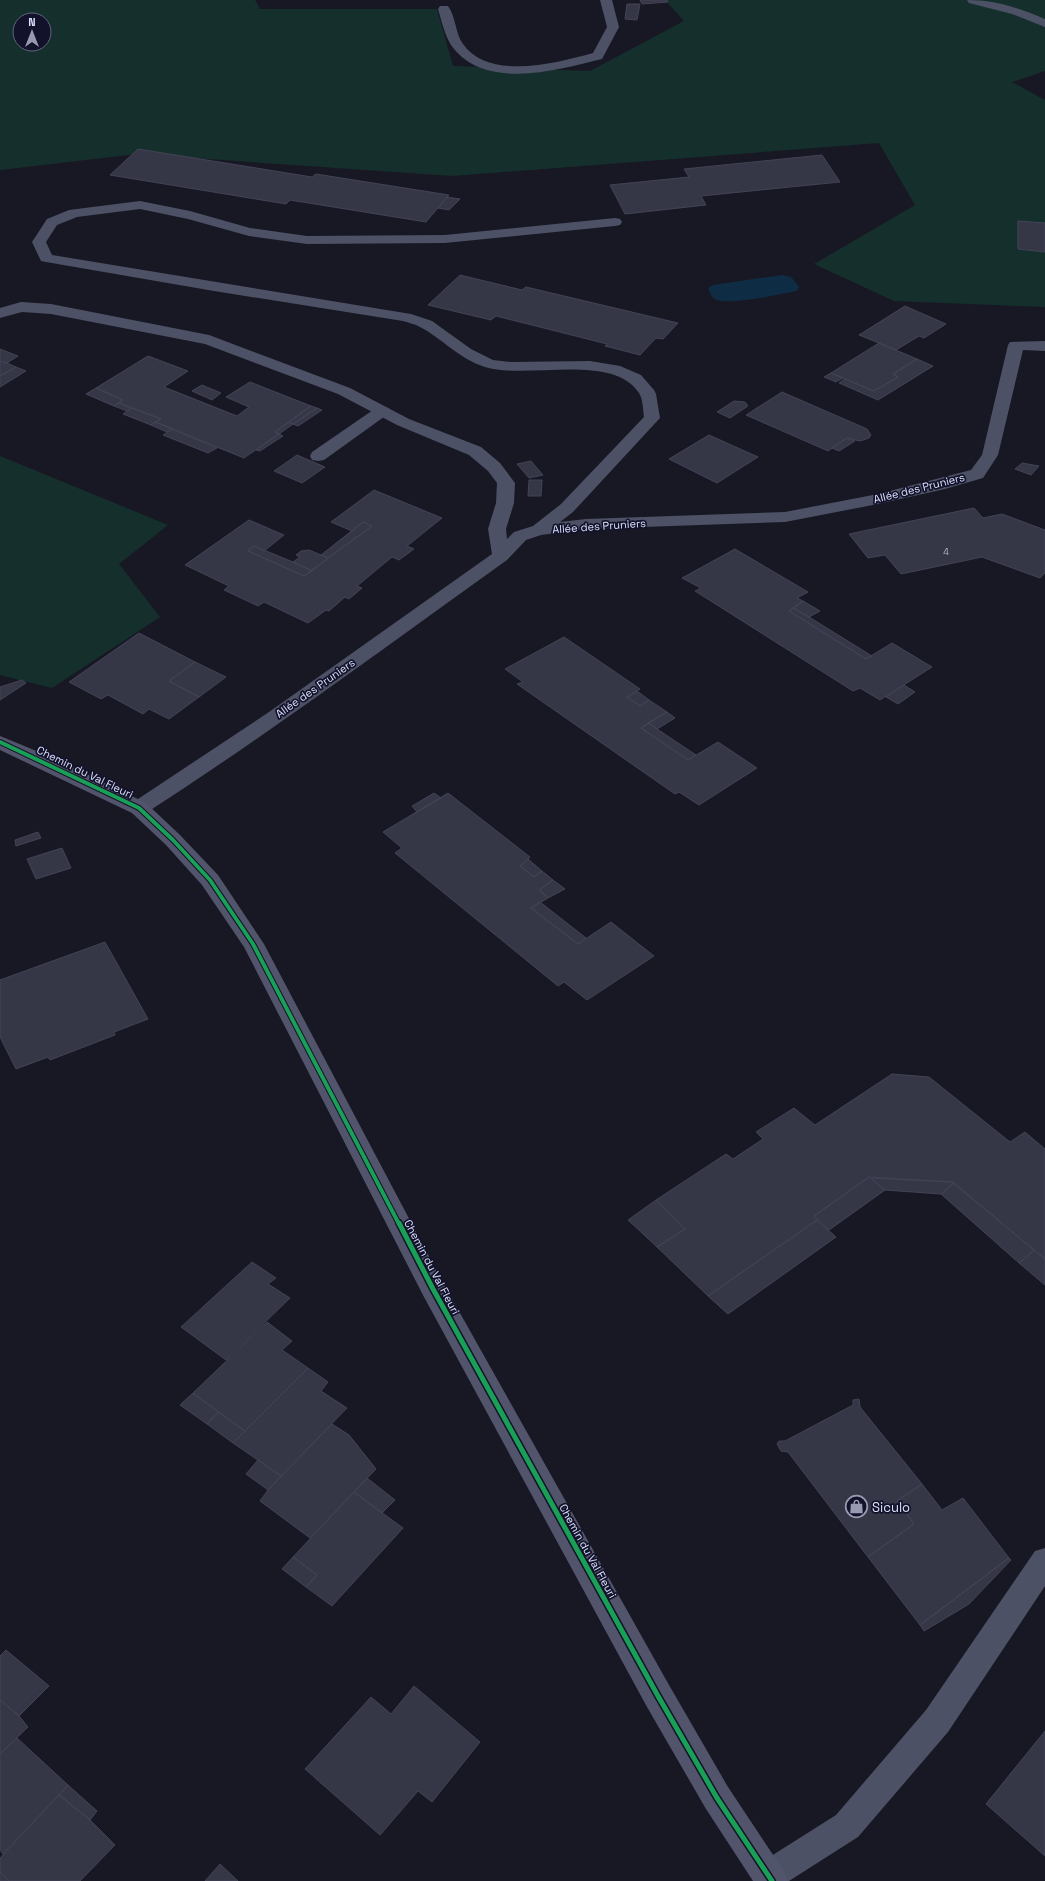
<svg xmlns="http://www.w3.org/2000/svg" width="1045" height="1881" font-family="'Space Grotesk',sans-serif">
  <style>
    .green { fill: #15302c; fill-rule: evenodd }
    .water { fill: #0e2d45 }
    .building { fill: #363746; stroke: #434358 }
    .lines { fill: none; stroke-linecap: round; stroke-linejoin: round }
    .lane { fill: #4d5165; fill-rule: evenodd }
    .street { fill: #4d5165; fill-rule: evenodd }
    .secondary { fill: #51546a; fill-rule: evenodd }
    .cycleway-far1-casing { stroke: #12132a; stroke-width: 6 }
    .cycleway-casing { stroke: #12132a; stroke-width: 8 }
    .cycleway-far1 { stroke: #1a9f57; stroke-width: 4 }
    .cycleway { stroke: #1a9f57; stroke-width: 5 }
    .labels { text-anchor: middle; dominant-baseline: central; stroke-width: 3.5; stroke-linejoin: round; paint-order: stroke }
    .number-label { font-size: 9px; fill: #b3b6d0 }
    .street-label { font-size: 11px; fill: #dde0fe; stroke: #12132a }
    .near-poi-label { font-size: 13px; fill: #dde0fe; stroke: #12132a; text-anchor: start }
  </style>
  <rect width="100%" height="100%" fill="#181824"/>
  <path class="green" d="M0 0H255L260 9H437L453 66 590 71 684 21 665 0H1045V71L1012 82 1045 100V307L894 301 814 264 915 205 879 143 452 176 137 154 0 170ZM20 20H44V44H20Z
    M0 456 168 525 119 564 160 617 52 688 0 675Z"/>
  <path class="water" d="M782 275 791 277 799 287 797 291C780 294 728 306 715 299 711 297 710 292 708 288L713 285Z"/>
  <path class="building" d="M640 0H667L668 2 642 4Z
    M627 4H640L637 20 625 19Z
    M138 149 312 177 316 174 449 195 426 222 290 200 286 204 110 175Z
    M822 155 840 182 701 196 706 205 625 214 610 185 689 177 684 169Z
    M447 197 460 199 449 210 438 208Z
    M1018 221 1045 223V252L1018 249Z
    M460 275 522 290 526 287 678 323 663 339 656 338 640 355 605 346 607 344 496 316 491 320 428 305Z
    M905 306 946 324 924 338 919 336 896 350 859 335Z
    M879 343 917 359 893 374 898 377 874 391 831 373Z
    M0 349 18 356 7 363 0 361Z
    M148 356 188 371 164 387 237 416 249 407 226 397 250 382 311 406 275 432 279 434 244 458 155 422 161 419 119 403 123 400 96 388Z
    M917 359 933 366 878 400 839 383 845 379 874 391 898 377 893 374Z
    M0 361 7 363 16 367 0 376Z
    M16 367 26 371 0 387V376Z
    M831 373 843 378 836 382 824 377Z
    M202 385 221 393 212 400 192 391Z
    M96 388 123 400 114 406 86 394Z
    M782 392 867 429 871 435 869 438 860 441 847 438 828 451 746 415Z
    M734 401 745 402 748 406 730 418 717 412Z
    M119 403 132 408 127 411 114 406Z
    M311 406 317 408 293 424 289 422Z
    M132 408 161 419 151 425 123 414Z
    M317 408 322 410 298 426 293 424Z
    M155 422 173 429 167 432 151 425Z
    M289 422 293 424 279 434 275 432Z
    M172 429 217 448 208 453 163 435Z
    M279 434 283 436 260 451 256 450Z
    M709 435 758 457 717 483 669 459Z
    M847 438 855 441 839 451 832 448Z
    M297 455 325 467 302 483 274 471Z
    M531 461 543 475 529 478 517 464Z
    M1022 463 1039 466 1031 475 1015 469Z
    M529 480H542L541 496H528Z
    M374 490 442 518 407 546 414 549 399 560 392 557 357 586 362 588 349 599 345 597 329 611 326 610 308 623 264 602 258 606 224 590 229 586 185 565 249 520 284 535 264 551 254 546 248 551 304 576 372 526 363 522 352 531 331 522Z
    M974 508 983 518 1002 514 1045 530V573L1040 578 982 557 901 574 885 555 868 558 849 534Z
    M363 522 372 526 328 558 321 555Z
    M254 546 293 562 312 571 304 576 248 551Z
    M735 549 808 592 797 598 803 601 789 611 866 659 892 643 932 667 880 700 860 688 853 691 695 591 701 588 682 578Z
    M309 550 321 555 328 558 312 571 293 562 300 557 296 555 301 551Z
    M803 601 820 611 809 617 793 608Z
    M793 608 809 617 872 656 866 659 789 611Z
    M139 633 195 662 169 681 199 697 169 719 149 709 143 714 108 695 101 699 69 682Z
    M564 637 640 689 627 697 640 706 649 700 667 712 641 728 688 760 718 742 757 768 699 805 679 792 675 794 517 684 523 682 505 669Z
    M195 662 226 677 199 697 169 681Z
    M22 680 26 683 0 700V687Z
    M904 685 915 692 898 704 886 697Z
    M637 691 649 700 640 706 627 697Z
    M667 712 675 718 657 729 648 723Z
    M648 723 696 755 688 760 641 728Z
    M434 793 441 798 417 812 412 806Z
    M448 793 530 857 520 866 534 877 542 871 553 880 539 890 548 898 531 908 578 944 611 922 654 956 587 1000 564 982 558 986 395 853 402 848 383 832Z
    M38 832 41 838 16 846 15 840Z
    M62 848 71 868 36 879 27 859Z
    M528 859 542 871 534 877 520 866Z
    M553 880 565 889 548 898 539 890Z
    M540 902 586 938 578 944 531 908Z
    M105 942 148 1019 114 1032 115 1035 50 1060 48 1057 16 1069 0 1037V980Z
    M892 1074 929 1077 1010 1142 1025 1132 1045 1149V1259L952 1182 869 1177 814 1216 817 1220 708 1296 657 1247 685 1229 656 1200 726 1154 733 1159 763 1139 756 1132 794 1108 815 1125Z
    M869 1177 885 1190 829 1230 814 1216Z
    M871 1178 952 1182 954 1183 941 1194 885 1190Z
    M954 1183 1034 1250 1019 1263 941 1194Z
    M656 1200 685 1229 657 1247 628 1220Z
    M817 1220 836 1237 728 1314 708 1296Z
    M1034 1250 1045 1259V1285L1019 1263Z
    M252 1262 276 1278 268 1284 290 1298 226 1360 181 1327Z
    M267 1322 292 1341 282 1350 308 1368 245 1431 193 1393Z
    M308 1368 328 1382 321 1391 347 1408 281 1476 233 1443Z
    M193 1393 218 1412 207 1424 180 1405Z
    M859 1399 860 1407 922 1484 897 1501 914 1524 868 1557 788 1452 781 1451 777 1444 779 1441H785L853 1405V1400Z
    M218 1412 245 1431 233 1443 207 1424Z
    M332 1424 349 1435 376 1469 310 1538 260 1501 268 1490Z
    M258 1460 281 1476 268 1490 246 1474Z
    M367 1478 395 1500 382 1513 354 1492Z
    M922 1484 942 1510 963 1498 1009 1558 920 1625 868 1557 914 1524 897 1501Z
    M354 1492 403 1528 332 1606 306 1587 317 1575 293 1557Z
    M293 1557 317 1575 306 1587 282 1569Z
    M1009 1558 1011 1560 969 1604 924 1631 920 1625Z
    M6 1650 49 1686 19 1716 0 1700V1656Z
    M414 1686 480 1742 432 1802 418 1791 380 1835 305 1769 371 1697 391 1714Z
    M0 1700 19 1716 28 1727 0 1754Z
    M1045 1731V1856L986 1804Z
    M17 1738 68 1785 3 1854 0 1850V1754Z
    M68 1785 97 1811 90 1820 59 1795Z
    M59 1795 90 1820 115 1845 80 1881H9L0 1872V1858Z
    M220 1864 238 1881H205Z
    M0 1872 9 1881H0Z"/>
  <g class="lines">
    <path class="lane" d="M382 406 388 408 390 411 388 414 324 460 318 461 312 460 310 456 312 452 376 408Z"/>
    <path class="street" d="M600 0H612L619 27 602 59C558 70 488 90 454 49 445 38 442 22 438 9L440 6H448C456 17 455 33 463 44 489 81 557 63 593 53L607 27Z
      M967 0C995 0 1019 8 1045 19V27L1012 14 969 3Z
      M140 201 190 211 250 228 307 236 445 235 615 218 620 219 622 222 620 225 615 226 445 243 307 244 249 236 188 219 140 209 77 217 57 225 46 242 52 255 411 314 432 321 471 349 493 360 511 362 590 361 620 366 641 375 654 390 656 394 660 418 573 512 560 522 586 519 785 512 878 494 971 470 982 455 1008 345 1010 342 1045 341V351L1023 350 998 455 983 478 945 489 878 504 785 522 586 529 541 535 526 540 507 560C388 645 270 733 146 813L139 815 132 813 129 808 132 803 269 712 492 554 488 529 496 503 497 483 488 471 469 455 397 425 338 394 205 344 51 314 22 312 0 318V308L21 302 51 304 209 335 350 388 409 419 481 447 500 463 515 483 514 503 506 529 507 539 514 532 533 526 561 504 644 417C643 410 643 399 639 393 612 352 527 380 485 367 459 359 443 339 420 327 415 324 409 323 403 321L214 291 46 262 41 261 32 242 47 219 69 210Z
      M1045 1548V1586L948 1732 858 1837 789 1881H754L752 1876 757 1865 836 1815 926 1710 1035 1551Z"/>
    <path class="secondary" d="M0 736 56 759 146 803 180 835 218 875 264 944 442 1281 669 1685 728 1787 783 1870 788 1881H753L706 1809 647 1707 424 1297 244 947 202 885 166 845 132 813 0 750Z"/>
    <defs>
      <path id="cycleway-far1" d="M0 742 139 808 173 840 210 880 253 944 399 1224"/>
      <path id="cycleway" d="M399 1223 433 1289 658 1696 717 1798 772 1881"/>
    </defs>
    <use href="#cycleway-far1" class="cycleway-far1-casing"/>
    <use href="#cycleway" class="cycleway-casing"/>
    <use href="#cycleway-far1" class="cycleway-far1"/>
    <use href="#cycleway" class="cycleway"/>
  </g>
  <defs>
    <symbol id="shop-ring" viewBox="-11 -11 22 22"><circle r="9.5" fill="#12132a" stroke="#989ab2" stroke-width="1.5"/><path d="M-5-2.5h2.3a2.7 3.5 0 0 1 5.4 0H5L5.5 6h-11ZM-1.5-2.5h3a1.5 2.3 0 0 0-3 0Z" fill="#989ab2"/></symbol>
  </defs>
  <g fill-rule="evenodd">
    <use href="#shop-ring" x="844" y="1494" width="25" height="25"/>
  </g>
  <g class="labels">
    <g class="number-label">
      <text x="946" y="552">4</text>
    </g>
    <g class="street-label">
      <text transform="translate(919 488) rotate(-14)">Allée des Pruniers</text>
      <text transform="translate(599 526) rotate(-4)">Allée des Pruniers</text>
      <text transform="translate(315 688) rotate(-35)">Allée des Pruniers</text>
      <text transform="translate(85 772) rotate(26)">Chemin du Val Fleuri</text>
      <text transform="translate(432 1267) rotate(62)">Chemin du Val Fleuri</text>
      <text transform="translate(588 1551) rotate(61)">Chemin du Val Fleuri</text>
    </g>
    <g class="near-poi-label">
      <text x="872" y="1507">Siculo</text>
    </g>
  </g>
  <g transform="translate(32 32)"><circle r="19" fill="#12132a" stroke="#63657f"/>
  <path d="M0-3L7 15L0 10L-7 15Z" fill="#989ab2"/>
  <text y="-6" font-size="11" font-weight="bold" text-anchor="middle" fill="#dde0fe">N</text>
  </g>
</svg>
